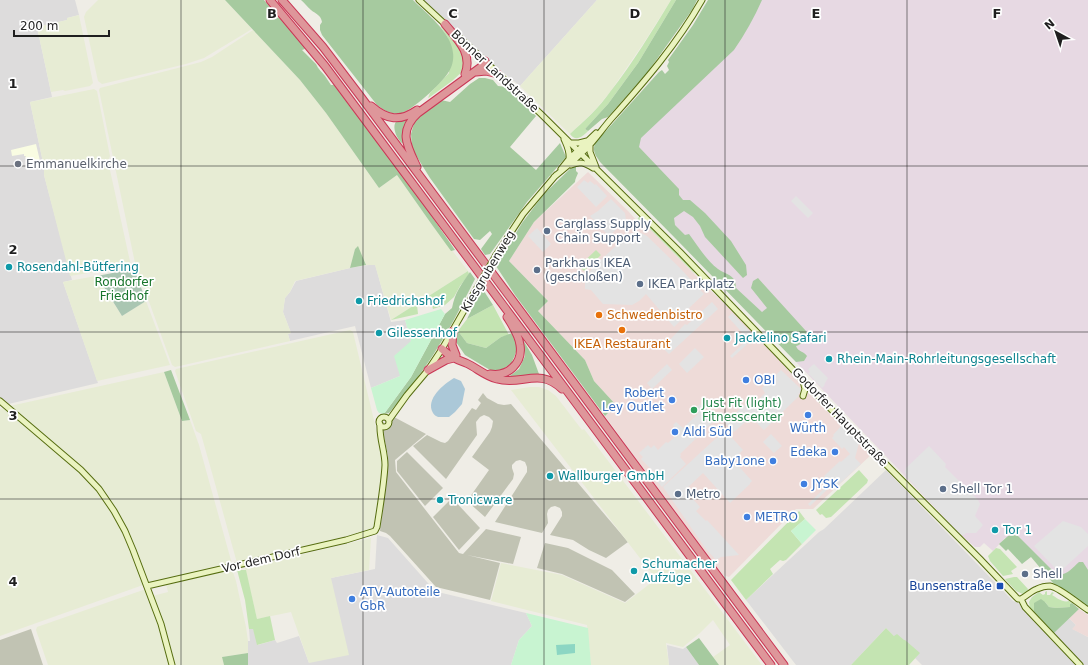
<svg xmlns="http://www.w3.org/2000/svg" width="1088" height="665" font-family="'DejaVu Sans',sans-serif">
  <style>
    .residential { fill: #dddcdc }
    .commercial { fill: #eedbd8 }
    .industrial { fill: #e7d9e3 }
    .education { fill: #f9fce2 }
    .construction { fill: #c1c3b3 }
    .farmland { fill: #e7ecd4 }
    .grass { fill: #c4e4b2 }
    .forest { fill: #a6ca9f }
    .cemetery { fill: #aac6b2 }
    .park { fill: #c8f4d1 }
    .pitch { fill: #8cd6c3 }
    .parking { fill: #e3e3e3 }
    .water { fill: #abc8d8 }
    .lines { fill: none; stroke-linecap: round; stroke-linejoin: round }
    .secondary-casing { stroke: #566d10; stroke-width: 7 }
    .highway-casing { stroke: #ca3756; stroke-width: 9 }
    .secondary { stroke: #eaf3c0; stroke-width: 5 }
    .highway { stroke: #de969a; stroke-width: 7 }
    .secondary-bridge-casing { stroke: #566d10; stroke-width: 7; stroke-linecap: butt }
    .secondary-bridge { stroke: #eaf3c0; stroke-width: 5 }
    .grid { fill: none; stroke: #1f1f1f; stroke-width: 1; stroke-opacity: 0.55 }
    .worship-dot { fill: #6b7280; stroke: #fff; stroke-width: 1.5 }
    .service-dot { fill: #5c6f8a; stroke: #fff; stroke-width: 1.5 }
    .culture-dot { fill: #0f9aa8; stroke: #fff; stroke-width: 1.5 }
    .food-dot { fill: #e8710a; stroke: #fff; stroke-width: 1.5 }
    .shop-dot { fill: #3f7fe0; stroke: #fff; stroke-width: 1.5 }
    .leisure-dot { fill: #2e9e5b; stroke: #fff; stroke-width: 1.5 }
    .transit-dot { fill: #1a4fb4; stroke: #fff; stroke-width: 1.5 }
    .labels { text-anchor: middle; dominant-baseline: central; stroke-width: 3.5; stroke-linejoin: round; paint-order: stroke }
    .street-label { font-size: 12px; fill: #1f1f1f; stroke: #fff }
    .worship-label { font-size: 12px; fill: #5b616d; stroke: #fff; text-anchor: start }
    .service-label { font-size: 12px; fill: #4e5e75; stroke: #fff; text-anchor: start }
    .culture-label { font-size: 12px; fill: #0d838f; stroke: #fff; text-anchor: start }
    .park-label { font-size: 12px; fill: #17742b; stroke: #fff }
    .food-label { font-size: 12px; fill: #c56008; stroke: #fff; text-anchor: start }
    .shop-label { font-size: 12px; fill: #366cbe; stroke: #fff; text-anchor: start }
    .leisure-label { font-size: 12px; fill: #27864d; stroke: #fff; text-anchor: start }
    .transit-label { font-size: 12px; fill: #164399; stroke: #fff; text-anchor: end }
    .grid-label { font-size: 13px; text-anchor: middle; font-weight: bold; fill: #1f1f1f; stroke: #fff; stroke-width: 3.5; stroke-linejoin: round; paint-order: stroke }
  </style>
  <rect width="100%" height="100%" fill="#efede6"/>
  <path class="residential" d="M0 0H75L79 15 67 18V20L37 27 52 97 30 102 44 167V175L72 280 63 282 98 383 0 406Z
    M414 0H597L520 86Z
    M375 264 391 322 405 320 411 341 400 376 371 388 355 326 290 341 288 334 291 333 283 312 285 298 290 292 296 281 350 268Z
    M886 470 1013 601 1030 608 1054 633 1069 618 1076 625 1073 629 1088 637V665H922L915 658 919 653 904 641 894 636 886 628 851 665H796L746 600 819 532 824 529Z
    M377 535 388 538 435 591 442 593 526 613 532 626 519 640 511 665H248V641H250L249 629 253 628 258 645 275 640 277 643 299 636 309 663 331 578 375 569Z
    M667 645 683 649 686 647 699 665H669Z"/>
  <path class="commercial" d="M588 172 628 211 639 223 649 228 711 291 759 337 803 387 871 455 813 509H796L729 577 720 574 605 416 616 405 594 381 585 360 538 311 548 301 509 261 534 222Z
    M1079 609 1088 615V637L1072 629 1076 625 1069 618Z"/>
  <path class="industrial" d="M739 0H1088V601L1061 586 1017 541 1005 538 993 551 984 543 980 547H975L962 536 796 362 613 163Z"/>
  <path class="education" d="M36 144 40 161 36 162 25 158 26 156H24V154L12 156 11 150Z"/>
  <path class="construction" d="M483 393 487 398 498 404 504 405 511 404 628 542 606 558 589 550 573 540 550 535 562 516V512L560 508 555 506 551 507 548 510 547 514 548 523 542 533 495 522 527 472V467L525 462 520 460 516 461 512 465V468L514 474 513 479 485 517 467 501 489 470 472 457 490 432 492 427 493 421 489 417 484 415 480 417 476 422 477 435 446 479 413 446 427 435 441 442 445 443 448 441 472 408 476 410 481 403 478 400Z
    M394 417 426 434 395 460 396 472 459 553 463 554 486 529 521 537 513 564 467 555 500 563 490 600 436 587 390 536 386 533 380 531 386 480 388 456 383 432 386 426Z
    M407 452 443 488 425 506 397 471V461Z
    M452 498 480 528 459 550 433 517Z
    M545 543 568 548 612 570 635 594 625 602 562 574 537 568Z
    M31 629 43 665H0V640Z"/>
  <path class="farmland" d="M98 0H225L252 29 204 58 186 64 102 84 98 81 84 17 86 12Z
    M597 0H671L643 44 610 92 596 109 570 134 520 86Z
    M79 15 93 83 90 86 65 91 63 90 51 92 37 27 67 20V18Z
    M253 30 300 80 326 113 379 188 397 175 430 222 468 271 391 320 375 265H366L358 247 355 249 350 268 295 281 290 292 285 298 283 312 291 333 288 334 290 341 175 367 172 365 135 263 99 90 100 88 201 62 212 57Z
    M94 89 97 91 110 156 108 161 131 266 70 276 44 175V167L30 102Z
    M96 276 122 316 146 301 170 365 97 381 63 282Z
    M350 330 353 332 382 454V468L375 524 373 528 368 531 237 563 214 480 201 434 196 431 175 371 176 369Z
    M164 372 182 421 190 420 199 445 232 564 166 580 149 582 147 581 104 492 93 478 75 462 10 407V406Z
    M530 387H539L548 390 556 396 582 430 584 429 762 665H719L713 657 730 645 713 620 700 633 683 647 666 643 669 665H591L587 625 491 601 501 563 562 575 625 603 656 579 511 390Z
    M3 408H7L75 466 92 483 107 503 121 526 143 582V585L0 636V409Z
    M371 538 369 570 331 578 349 655 309 663 291 612 257 619 245 568Z
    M232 569 236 581 246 627 248 641V653L222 657 224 665H175L163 622 152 596 168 592 166 584Z
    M143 590 147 591 160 629 170 665H48L36 630 37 627Z"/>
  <path class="grass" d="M671 0H676L638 63 608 104 585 129 588 131C582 137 576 142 570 134 584 121 599 108 610 92 633 63 652 31 671 0Z
    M442 26 464 51V70L452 81 430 97 428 98 430 93 449 73 448 38 441 27Z
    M640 216 690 266 695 274 649 228 637 221 638 218Z
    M596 250 601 255 584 271 579 266Z
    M468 271 469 274 460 286 454 297 445 305 433 309 431 302 417 305 418 314 391 320Z
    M493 305 509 335 501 337 486 348 467 343 458 331 467 319Z
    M859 470 868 480 867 483 831 517 826 518 822 514 820 515 816 510Z
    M799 511 805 519 791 531 802 544 786 560 783 561 780 560 770 569 773 574 746 600 731 580Z
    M996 548 1000 549 1017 567 1011 571 1013 574 1003 576 990 561 988 556Z
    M237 570H246L257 619 270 616 275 640 257 645 253 629H249L245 600Z
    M1014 577H1017L1028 589 1027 592 1023 594 1016 591 1005 579Z
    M1047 591V595H1050L1052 592 1054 593 1052 595C1057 598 1063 603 1069 601L1072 603 1070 604V607L1056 608 1049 607 1045 602 1034 603V612L1030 608 1029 602 1032 597 1039 592 1043 595 1045 594V592Z
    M886 628 894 636 897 634 904 640H905L920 653 909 665H851Z"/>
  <path class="forest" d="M225 0H264L271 8 268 11 275 19 279 17 303 45 305 49 302 50 316 64C318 69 322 72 325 76 327 79 329 82 331 85H334L419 198 455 250 451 251 430 222 397 175 379 188 326 113 300 80Z
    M301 0H413C427 14 451 32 453 53 454 59 452 68 448 73 442 83 411 112 399 114 391 114 383 110 377 105L322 35 320 30V25L322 22C321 15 316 14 311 10 307 7 305 3 301 0Z
    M676 0H697L692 10 647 73 608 117 602 119 588 131 585 129 608 104 638 63Z
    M708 0H762C754 18 745 34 734 50L641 138 639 147 679 189V195L683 200H690L705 213 731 241 746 265 747 275 743 278 705 237 700 226 693 217 684 211 674 218 675 225 685 235 689 234C698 246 706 260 718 269 726 275 736 274 736 288L762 312 767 308 751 288 753 281 758 278 806 331 808 335C805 340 801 345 796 346 798 352 804 351 807 356L804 361 796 362 676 239 601 163C596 156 592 152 595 143L659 72 662 70 665 74 669 70 667 66 669 62 668 60 693 25Z
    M479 78H485L493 80 498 86 507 87 536 116 510 147 536 170 560 143 566 157 527 202 490 254 485 255 481 249 492 234 490 231 480 240 474 239 430 178 412 149 411 134 414 123 419 116 441 100 450 102 470 84Z
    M411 116 405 143H402C397 139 390 125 398 120 401 118 407 117 411 116Z
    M572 167H576V171L578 173C577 176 575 179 575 182L534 222 509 261 548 301 538 311 585 360 594 381 616 405 605 416 515 295 496 266 522 223 544 194Z
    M358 246 366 265 350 268 355 249Z
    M470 272 475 279C460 309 444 340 425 367 414 383 402 398 389 413L384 414 411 377 445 314 452 308C455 292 461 285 470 272Z
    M482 288 493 305 467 319Z
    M458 331 467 343 486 348 501 337 512 333 518 346 515 355 511 364 501 370H490L465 355 456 342Z
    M522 338 532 355 539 374 507 378 519 369 525 356Z
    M171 370 190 420 182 421 164 372Z
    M1014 535 1018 536 1056 574C1066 577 1072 568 1079 562H1083L1088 570V607L1053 583 1031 557 1022 564 1008 549 1006 551 999 544 1008 536Z
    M1041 599 1045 602 1049 607 1056 608 1070 607V604L1072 603 1079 609 1054 633 1034 612V603Z
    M699 638 719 665H699L686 647Z
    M248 653V665H224L222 657Z"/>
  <path class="cemetery" d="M133 269 135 271 146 301 122 316 97 276Z"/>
  <path class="park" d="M441 309 445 314 411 377 384 414 379 413 377 410 371 388 400 376 394 356 411 341 405 320Z
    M805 519 816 530 802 544 791 531Z
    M526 613 588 628 591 665H511L519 640 532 626Z"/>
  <path class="pitch" d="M575 644V653L557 655 556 645Z"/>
  <path class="parking" d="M584 180 588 183 590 181 595 185 596 184 607 196 596 207 577 187Z
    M796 196 813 213 808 218 791 201Z
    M611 199 625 213 626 220 609 236 590 216 598 211Z
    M537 228 551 244 543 252 528 236Z
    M630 233H641L647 236 680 268 704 294 689 308 687 314 674 327 646 294 639 301 632 305 603 304 591 290 585 289V279L593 267Z
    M712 302 718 309 669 354 663 348V347L685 324 687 325Z
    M732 313 755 337 732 358 730 356 748 339 728 317Z
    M695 348 704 357 687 373 679 364Z
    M667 364 672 370 652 389 647 383Z
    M814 364 828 378 825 383 824 386 822 388 808 373 810 372 808 369Z
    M781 370 801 389V391L798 395 799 396 764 430 751 417 734 432 725 423 744 405 747 408H750L765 393 762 388Z
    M700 404 702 406 700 408 702 410 703 409 713 419 711 421 713 422 680 454 681 455 680 457 686 464 662 487 654 478 658 474 655 470 654 472 641 459 643 457 639 453 648 445 651 448 654 445 658 450 666 442 668 443 677 435 676 433 677 431V430L673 425 676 422 683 428 698 414 696 412 697 410 695 408Z
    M842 425 859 443 855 458 861 464 835 488 832 485 810 506 808 504 830 483 824 476 840 461 841 462 850 454 844 447 842 449 832 438 834 436 833 435Z
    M725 430 743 450 733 460 752 481 750 483V484L730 503 703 473 685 490 689 493 687 496 690 500 692 498 700 507 696 511 706 521 707 520 739 555 721 557 716 560 706 549 663 487Z
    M771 434 782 446 774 453 763 442Z
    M929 446 946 464 945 467 978 500 980 504 975 516 983 525 976 533H966L964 535H961L907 477 905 472 906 468Z
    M1063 521 1081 527 1088 534V546L1063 569 1057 570 1034 546Z"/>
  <path class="water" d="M454 378 461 381 465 389 462 404 455 412 449 417H438C436 416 434 415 433 413 425 399 444 384 454 378Z"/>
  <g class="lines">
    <defs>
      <path id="secondary" d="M419 0 447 26
        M457 35 541 114 680 252 824 402 980 559 1016 597 1018 599H1021L1025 607 1080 665
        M564 139C567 146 570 151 569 159
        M570 143H579L587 141
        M590 144V152L596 167
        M571 165C580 161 585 163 593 168
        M561 169 569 159 596 133
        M554 177C565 168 576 159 586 149 595 140 603 128 611 119 645 81 677 44 702 0
        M496 255 523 214 556 175
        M803 381 805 389 803 396
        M0 401 81 470 99 489 114 511 125 531 133 550 161 624 172 665
        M379 422a5 5 0 1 1 10 0a5 5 0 1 1-10 0Z
        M389 420 407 395 428 370 442 349 474 293
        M147 586 346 540 375 531 377 527C380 507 384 485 385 465 385 451 379 438 380 424
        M1021 599C1027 596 1031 591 1037 589 1041 587 1046 586 1050 586 1059 587 1080 605 1088 610"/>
      <path id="highway" d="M270 0 325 66 771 665
        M282 0 323 47 361 97 784 665
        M445 24C457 39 473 53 465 74
        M476 72 486 71 498 74
        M371 106C387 120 400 122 417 110
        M417 167C407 146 398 131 418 113L481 67 485 61
        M453 331 452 345 456 355
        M442 349C449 356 457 360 466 363 477 368 485 376 497 379 522 386 539 367 562 389
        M428 370 446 360 454 358
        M490 374C508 377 523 363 520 345 519 335 512 325 507 317"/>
    </defs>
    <use href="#secondary" class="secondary-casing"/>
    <use href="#highway" class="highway-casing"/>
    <use href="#secondary" class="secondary"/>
    <use href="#highway" class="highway"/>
    <defs>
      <path id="secondary-bridge" d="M474 293 496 255"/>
    </defs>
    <use href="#secondary-bridge" class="secondary-bridge-casing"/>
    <use href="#secondary-bridge" class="secondary-bridge"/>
  </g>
  <path class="grid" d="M181 0V665M363 0V665M544 0V665M725 0V665M907 0V665M0 166H1088M0 332H1088M0 499H1088"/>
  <circle class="worship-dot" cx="18" cy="164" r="4"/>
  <g class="service-dot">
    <circle cx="547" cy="231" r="4"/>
    <circle cx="537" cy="270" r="4"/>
    <circle cx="640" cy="284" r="4"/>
    <circle cx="943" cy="489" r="4"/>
    <circle cx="678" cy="494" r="4"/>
    <circle cx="1025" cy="574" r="4"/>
  </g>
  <g class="culture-dot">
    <circle cx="9" cy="267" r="4"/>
    <circle cx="359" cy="301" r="4"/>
    <circle cx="379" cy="333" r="4"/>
    <circle cx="727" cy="338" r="4"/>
    <circle cx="829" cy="359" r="4"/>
    <circle cx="550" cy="476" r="4"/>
    <circle cx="440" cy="500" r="4"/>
    <circle cx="995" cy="530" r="4"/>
    <circle cx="634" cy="571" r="4"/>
  </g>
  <g class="food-dot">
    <circle cx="599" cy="315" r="4"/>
    <circle cx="622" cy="330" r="4"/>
  </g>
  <g class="shop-dot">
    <circle cx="746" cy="380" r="4"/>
    <circle cx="672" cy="400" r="4"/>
    <circle cx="808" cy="415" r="4"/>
    <circle cx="675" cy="432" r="4"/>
    <circle cx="835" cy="452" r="4"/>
    <circle cx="773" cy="461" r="4"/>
    <circle cx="804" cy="484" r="4"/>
    <circle cx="747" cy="517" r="4"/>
    <circle cx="352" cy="599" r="4"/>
  </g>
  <circle class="leisure-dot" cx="694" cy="410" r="4"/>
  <rect class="transit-dot" x="996" y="582" width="8" height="8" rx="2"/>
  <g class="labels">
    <g class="street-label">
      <text transform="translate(495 71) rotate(43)">Bonner Landstraße</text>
      <text transform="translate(488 271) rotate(-59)">Kiesgrubenweg</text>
      <text transform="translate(840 417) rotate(46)">Godorfer Hauptstraße</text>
      <text transform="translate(261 560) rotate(-13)">Vor dem Dorf</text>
    </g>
    <g class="worship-label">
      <text x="26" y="164">Emmanuelkirche</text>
    </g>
    <g class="service-label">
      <text x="555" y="224">Carglass Supply<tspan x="555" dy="14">Chain Support</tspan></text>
      <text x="545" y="263">Parkhaus IKEA<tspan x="545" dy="14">(geschloßen)</tspan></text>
      <text x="648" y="284">IKEA Parkplatz</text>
      <text x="951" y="489">Shell Tor 1</text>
      <text x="686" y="494">Metro</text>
      <text x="1033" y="574">Shell</text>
    </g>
    <g class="culture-label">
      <text x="17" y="267">Rosendahl-Bütfering</text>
      <text x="367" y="301">Friedrichshof</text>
      <text x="387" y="333">Gilessenhof</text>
      <text x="735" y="338">Jackelino Safari</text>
      <text x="837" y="359">Rhein-Main-Rohrleitungsgesellschaft</text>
      <text x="558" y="476">Wallburger GmbH</text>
      <text x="448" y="500">Tronicware</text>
      <text x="1003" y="530">Tor 1</text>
      <text x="642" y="564">Schumacher<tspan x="642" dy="14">Aufzüge</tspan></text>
    </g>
    <g class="park-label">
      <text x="124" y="282">Rondorfer<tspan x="124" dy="14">Friedhof</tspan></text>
    </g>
    <g class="food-label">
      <text x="607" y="315">Schwedenbistro</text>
      <text x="622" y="344" text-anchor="middle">IKEA Restaurant</text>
    </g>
    <g class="shop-label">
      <text x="754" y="380">OBI</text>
      <text x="664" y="393" text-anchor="end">Robert<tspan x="664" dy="14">Ley Outlet</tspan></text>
      <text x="808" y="428" text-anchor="middle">Würth</text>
      <text x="683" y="432">Aldi Süd</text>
      <text x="827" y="452" text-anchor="end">Edeka</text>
      <text x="765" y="461" text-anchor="end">Baby1one</text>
      <text x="812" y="484">JYSK</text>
      <text x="755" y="517">METRO</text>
      <text x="360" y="592">ATV-Autoteile<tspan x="360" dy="14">GbR</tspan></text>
    </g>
    <g class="leisure-label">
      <text x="702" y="403">Just Fit (light)<tspan x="702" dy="14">Fitnesscenter</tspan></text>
    </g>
    <g class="transit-label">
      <text x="992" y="586">Bunsenstraße</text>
    </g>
  </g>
  <g class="grid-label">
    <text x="272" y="18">B</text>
    <text x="453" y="18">C</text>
    <text x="635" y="18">D</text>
    <text x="816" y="18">E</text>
    <text x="997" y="18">F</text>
    <text x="13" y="88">1</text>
    <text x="13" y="254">2</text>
    <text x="13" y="420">3</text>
    <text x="13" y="586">4</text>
  </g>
  <g transform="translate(1056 32) rotate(320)" stroke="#ffffff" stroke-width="3" paint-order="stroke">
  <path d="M0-3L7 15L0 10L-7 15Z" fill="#1f1f1f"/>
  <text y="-6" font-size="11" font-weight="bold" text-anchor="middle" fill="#1f1f1f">N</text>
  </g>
  <path d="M14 30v6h95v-6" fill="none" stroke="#1f1f1f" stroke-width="2"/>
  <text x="20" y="30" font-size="12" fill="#1f1f1f" stroke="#ffffff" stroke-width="3" paint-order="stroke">200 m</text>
</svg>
